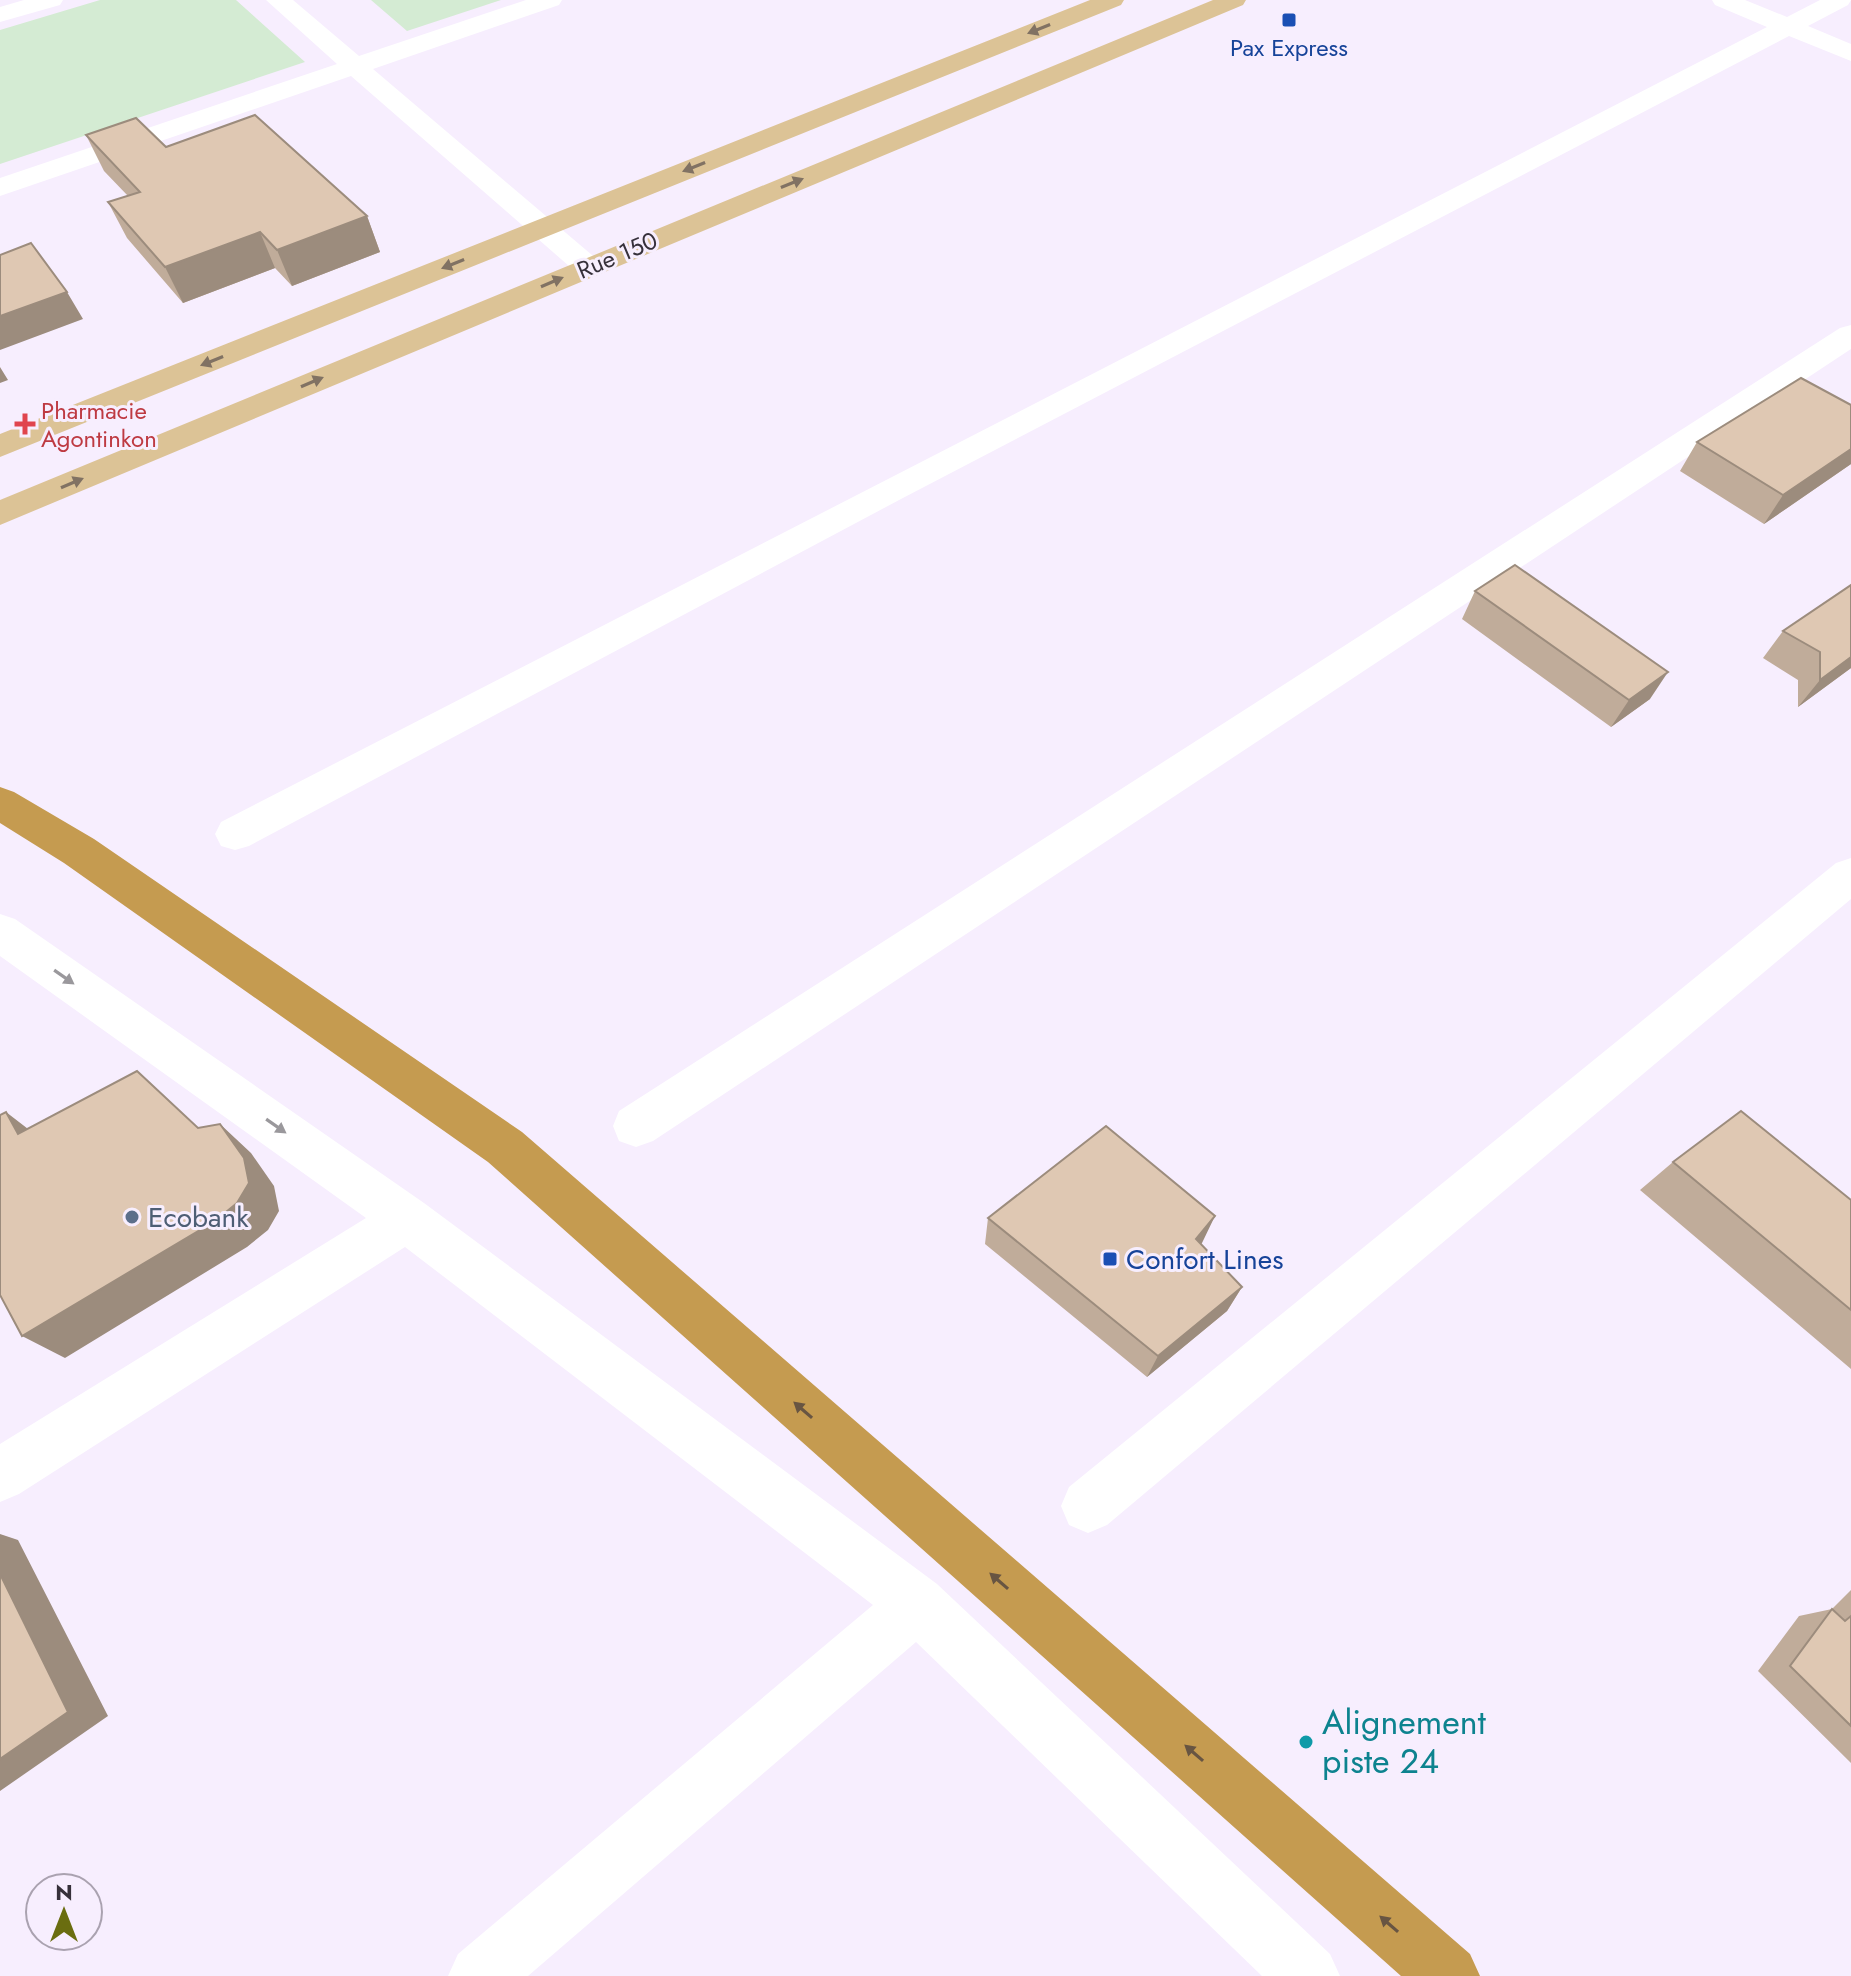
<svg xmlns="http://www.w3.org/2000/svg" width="1851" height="1976" font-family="Jost,sans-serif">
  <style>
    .green { fill: #d4ebd3 }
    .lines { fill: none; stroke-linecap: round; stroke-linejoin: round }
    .minor { fill: #fff; fill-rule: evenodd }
    .major { fill: #dcc396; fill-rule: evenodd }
    .highway { fill: #c59b50; fill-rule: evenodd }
    .wall { fill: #c0ac9a }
    .shaded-wall { fill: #9c8c7d }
    .building { fill: #dfc8b3; stroke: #9c8c7d; stroke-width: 2 }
    .oneway { fill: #817263 }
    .oneway2 { fill: #9a989c }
    .oneway3 { fill: #685542 }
    .transit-dot { fill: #1a4fb4; stroke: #f7eefe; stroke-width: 3 }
    .health-dot { fill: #e0444e; stroke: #f7eefe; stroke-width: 3 }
    .service-dot { fill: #5c6f8a; stroke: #f7eefe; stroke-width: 3 }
    .culture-dot { fill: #0f9aa8; stroke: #f7eefe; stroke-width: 3 }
    .labels { text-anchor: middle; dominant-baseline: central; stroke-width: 6; stroke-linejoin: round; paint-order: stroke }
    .far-transit-label { font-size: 24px; fill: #164399; stroke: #f7eefe }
    .far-street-label { font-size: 24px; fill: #36303a; stroke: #f7eefe }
    .far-health-label { font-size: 24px; fill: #be3a42; stroke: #f7eefe; text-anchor: start }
    .service-label { font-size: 28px; fill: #4e5e75; stroke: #f7eefe; text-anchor: start }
    .transit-label { font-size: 28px; fill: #164399; stroke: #f7eefe; text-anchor: start }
    .near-culture-label { font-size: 34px; fill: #0d838f; stroke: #f7eefe; text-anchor: start }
  </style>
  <rect width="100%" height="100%" fill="#f7eefe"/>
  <path class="green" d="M100 0H236L305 62 0 164V30Z
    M371 0H501L407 31Z"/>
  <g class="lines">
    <path class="minor" d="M24 0H63L60 5 0 22V7Z
      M266 0H293L359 56 526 0H562L559 5 373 69 599 261 603 267 599 273 588 276 577 273 351 76 0 196V178L337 64Z
      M1712 0H1745L1787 17 1820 0H1851L1848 5 1808 26 1851 44V61L1789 36 901 499 249 846 235 850 221 846 215 834 221 822 1767 27 1715 5Z
      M1851 325V349L653 1141 636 1147 619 1141 613 1126 619 1111 1840 328Z
      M1851 858V899L1107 1525 1088 1533 1069 1525 1061 1506 1069 1487 1836 863Z
      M0 914 15 919 424 1203 937 1584 1330 1954 1340 1976H1262L916 1642 528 1976H448L458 1954 873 1605 405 1247 19 1494 0 1502V1444L366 1218 0 956Z"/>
    <path class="major" d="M1090 0H1124L1121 5 0 457V434Z
      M1213 0H1246L1243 5 0 525V500Z"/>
    <path class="highway" d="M0 787 14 792 94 839 522 1132 1470 1954 1480 1976H1401L488 1162 64 863 0 823Z"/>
  </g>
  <path class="wall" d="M86 135 166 147 367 216 380 252 292 286 275 268 183 303 127 238 108 202 128 196 104 171Z
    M1851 405V464L1764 524 1680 471 1697 442Z
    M1475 591 1650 699 1611 727 1462 619Z
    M1783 631 1851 668 1798 707V680L1763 658Z
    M1673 1162 1851 1200V1369L1640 1190Z
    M988 1218 1201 1244 1242 1287 1227 1311 1147 1377 985 1244Z
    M1851 1590V1763L1758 1671 1799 1616 1832 1609Z"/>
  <path class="shaded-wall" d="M367 216 380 252 292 286 277 250Z
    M260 232 275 268 183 303 165 267Z
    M67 292 83 319 0 350V316Z
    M0 367 8 380 0 383Z
    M1851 449V464L1764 524 1783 495Z
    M1851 657V668L1798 707 1820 680Z
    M1668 672 1650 699 1611 727 1629 700Z
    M6 1112 45 1142 18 1134Z
    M220 1124 251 1153 274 1186 279 1211 268 1230 247 1247 65 1358 22 1336Z
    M1215 1216 1202 1243 1184 1264 1196 1239Z
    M1242 1287 1227 1311 1147 1377 1158 1356Z
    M0 1534 18 1540 108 1716 0 1791Z"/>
  <path class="building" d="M255 115 367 216 277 250 260 232 165 267 108 202 140 192 86 135 136 118 166 147Z
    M31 243 67 292 0 316V255Z
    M1801 378 1851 405V449L1783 495 1697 442Z
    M1515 565 1668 672 1629 700 1475 591Z
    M1851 585V657L1820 680V652L1783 631Z
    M137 1071 198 1128 220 1124 244 1158 249 1183 237 1203 215 1221 22 1336 0 1295V1115L6 1112 18 1134Z
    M1741 1111 1851 1200V1310L1673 1162Z
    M1106 1126 1215 1216 1196 1239 1242 1287 1158 1356 988 1218Z
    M0 1574 68 1712 0 1759Z
    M1832 1609 1845 1621 1851 1616V1726L1790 1666Z"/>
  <defs><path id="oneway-solid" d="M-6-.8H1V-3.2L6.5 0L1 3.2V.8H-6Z" transform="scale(2)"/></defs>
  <g class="oneway">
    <use href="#oneway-solid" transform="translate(1039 29) rotate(158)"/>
    <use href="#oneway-solid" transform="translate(694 167) rotate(158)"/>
    <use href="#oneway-solid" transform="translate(792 183) rotate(-22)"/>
    <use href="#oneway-solid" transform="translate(453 264) rotate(158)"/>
    <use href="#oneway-solid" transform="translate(552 282) rotate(-23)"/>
    <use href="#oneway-solid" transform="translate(212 361) rotate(158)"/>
    <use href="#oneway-solid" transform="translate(312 382) rotate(-23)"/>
    <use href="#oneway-solid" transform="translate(72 483) rotate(-23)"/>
  </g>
  <g class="oneway2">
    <use href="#oneway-solid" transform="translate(64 977) rotate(35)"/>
    <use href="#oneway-solid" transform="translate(276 1126) rotate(35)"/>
  </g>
  <g class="oneway3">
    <use href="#oneway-solid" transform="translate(803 1410) rotate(-139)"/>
    <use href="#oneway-solid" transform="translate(999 1581) rotate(-139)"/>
    <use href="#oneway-solid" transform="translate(1194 1753) rotate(-139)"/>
    <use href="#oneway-solid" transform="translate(1389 1924) rotate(-139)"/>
  </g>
  <g class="transit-dot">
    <rect x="1281" y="12" width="16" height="16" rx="4"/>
    <rect x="1102" y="1251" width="16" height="16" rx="4"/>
  </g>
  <path class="health-dot" d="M21 412h8v8h8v8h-8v8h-8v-8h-8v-8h8z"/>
  <circle class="service-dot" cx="132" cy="1217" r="8"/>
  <circle class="culture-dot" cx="1306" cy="1742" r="8"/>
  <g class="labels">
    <g class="far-transit-label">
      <text x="1289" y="47">Pax Express</text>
    </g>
    <g class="far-street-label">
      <text transform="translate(617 255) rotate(-23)">Rue 150</text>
    </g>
    <g class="far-health-label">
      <text x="41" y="410">Pharmacie<tspan x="41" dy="28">Agontinkon</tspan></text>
    </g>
    <g class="service-label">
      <text x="148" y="1217">Ecobank</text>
    </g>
    <g class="transit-label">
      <text x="1126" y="1259">Confort Lines</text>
    </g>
    <g class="near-culture-label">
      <text x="1322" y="1722">Alignement<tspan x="1322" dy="39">piste 24</tspan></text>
    </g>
  </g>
  <g transform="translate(64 1912)"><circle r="38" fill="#f7eefe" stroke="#aaa2b0" stroke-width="2"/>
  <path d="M0-6L14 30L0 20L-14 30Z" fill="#6a6d10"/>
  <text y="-12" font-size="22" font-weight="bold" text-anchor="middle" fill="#36303a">N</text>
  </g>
</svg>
